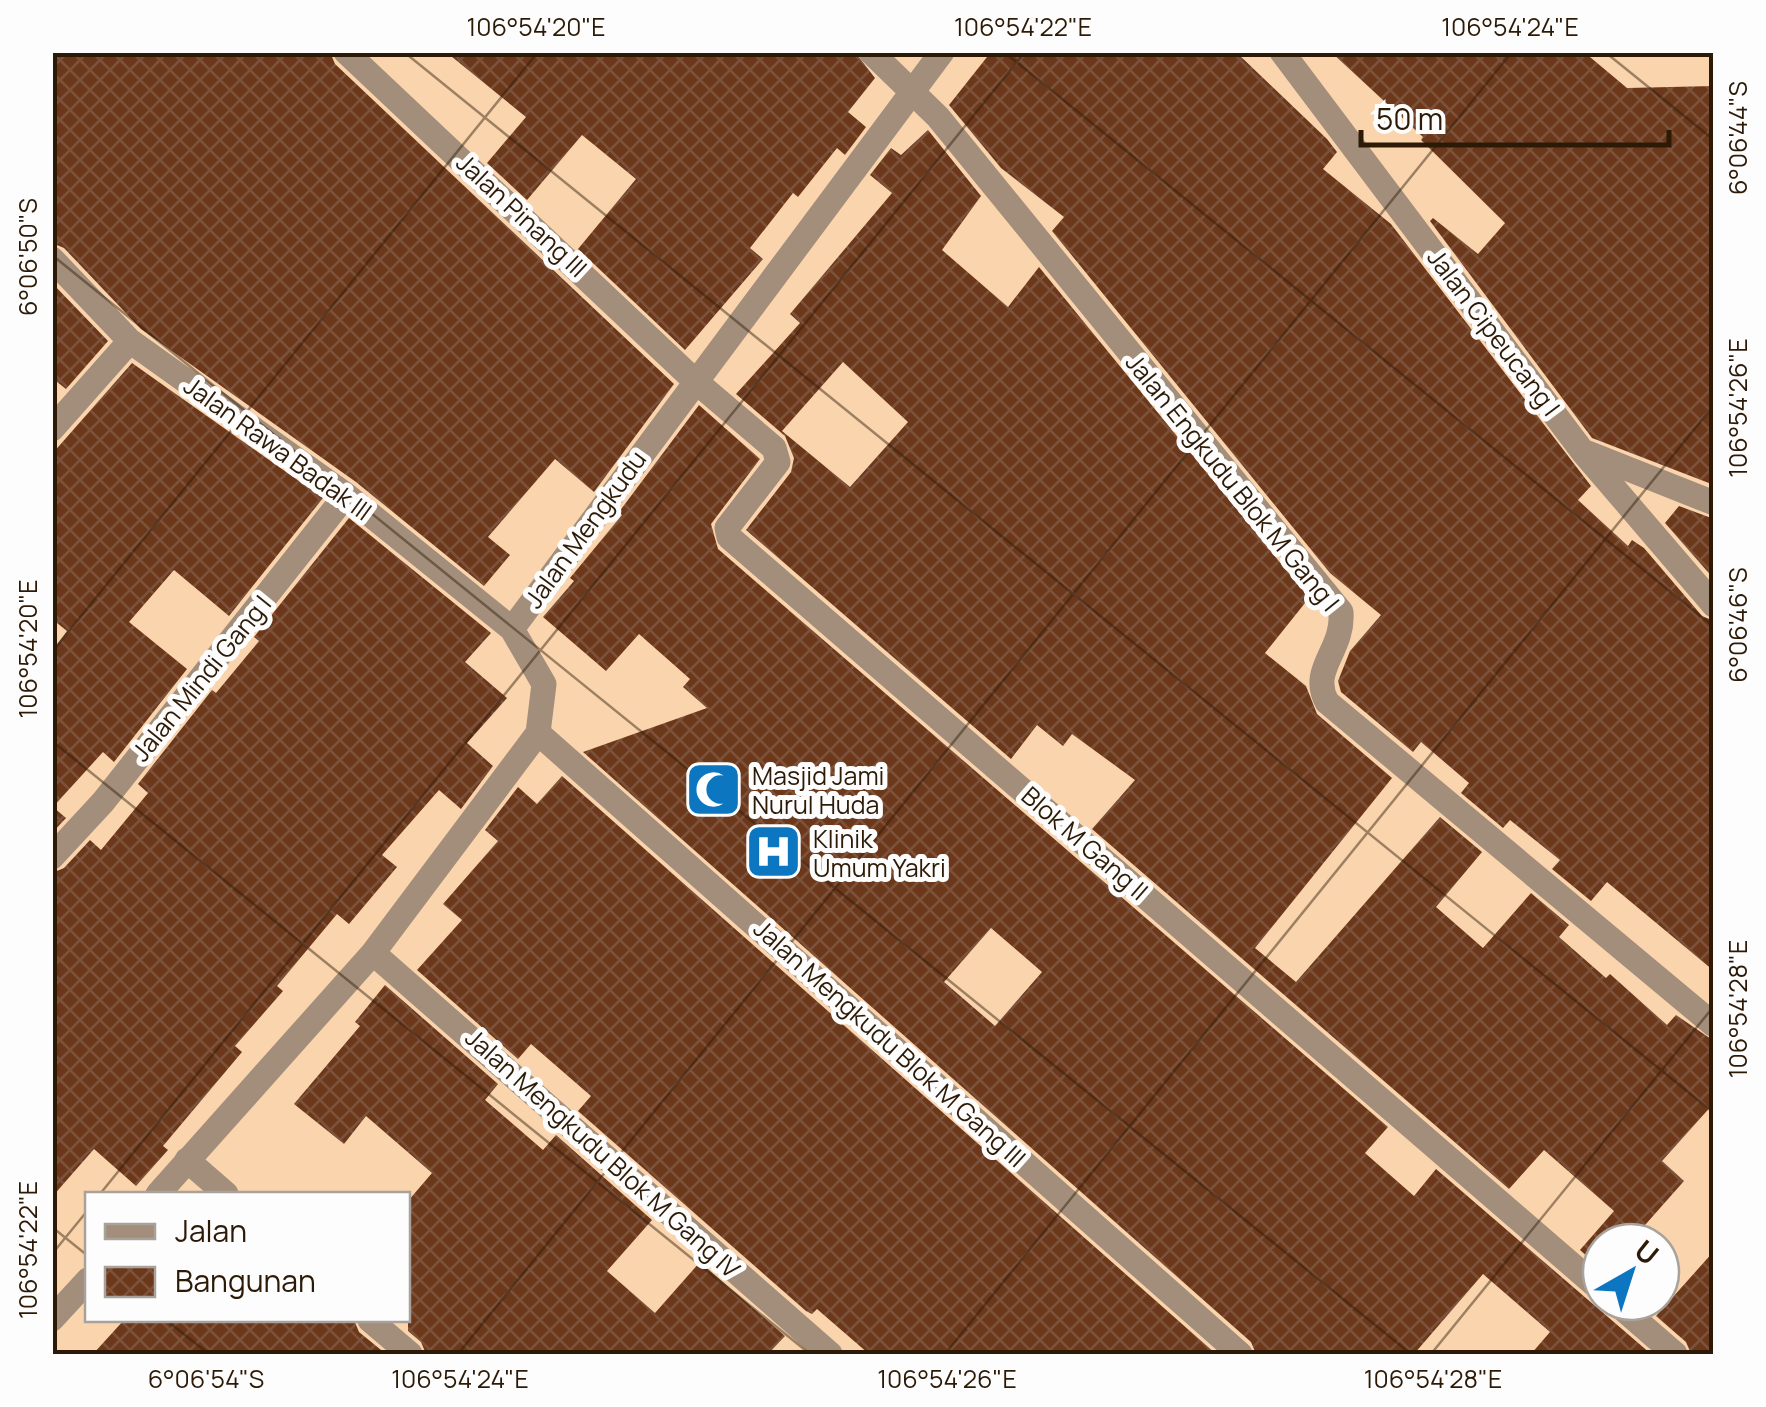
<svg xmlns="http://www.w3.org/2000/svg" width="1766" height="1407" font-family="Manrope,sans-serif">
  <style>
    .building { fill: url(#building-cross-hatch); fill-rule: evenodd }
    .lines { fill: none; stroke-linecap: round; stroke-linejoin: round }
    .minor { stroke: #a28e7a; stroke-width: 25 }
    .ticks { fill: none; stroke: #2c1a07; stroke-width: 2.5; stroke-opacity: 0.45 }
    .labels { text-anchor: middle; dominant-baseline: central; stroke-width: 10; stroke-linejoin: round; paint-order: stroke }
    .street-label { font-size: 25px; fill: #2c1a07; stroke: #fdfdfd }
    .poi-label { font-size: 25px; fill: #2c1a07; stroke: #fdfdfd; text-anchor: start }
    .neatline { fill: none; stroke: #2c1a07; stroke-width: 4 }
    .ticks-label { font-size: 25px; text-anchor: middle; fill: #2c1a07 }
  </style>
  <defs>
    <pattern id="building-cross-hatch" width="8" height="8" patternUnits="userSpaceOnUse" patternTransform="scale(2.5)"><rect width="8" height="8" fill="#6c381c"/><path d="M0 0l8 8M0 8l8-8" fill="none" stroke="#7d523b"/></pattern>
  </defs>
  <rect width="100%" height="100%" fill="#fad4ad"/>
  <path class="building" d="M52 52H330L335 64 674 384 594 492 555 459 488 537 510 555 484 586 356 482 141 329 64 248 52 243Z
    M446 52H855L875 78 848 112 866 127 845 155 837 148 798 197 793 193 750 248 763 259 685 350 578 249 636 179 582 135 527 200 487 163 526 117Z
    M991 52H1236L1327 139 1337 152 1323 169 1391 224 1591 486 1578 500 1628 546 1632 540 1644 548 1702 616 1714 621V971L1607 882 1591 901 1552 869 1560 860 1510 820 1503 828 1461 793 1469 783 1421 742 1413 752 1341 692 1338 681 1350 651 1381 615 1330 573 1052 231 1064 217 1001 168 949 105Z
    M1331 52H1584L1627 88 1714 86V485L1592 438 1430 221 1433 218 1478 254 1505 223 1421 140 1423 137Z
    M928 130 981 196 942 250 1008 307 1039 267 1309 598 1265 653 1306 686 1317 714 1392 778 1255 948 1296 982 1440 817 1482 852 1436 907 1483 948 1531 893 1569 925 1559 937 1606 978 1610 974 1667 1025 1676 1015 1714 1041V1103L1662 1161 1684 1181 1630 1242H1601V1269L1580 1250 1614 1211 1544 1150 1509 1189 1092 829 1135 780 1072 734 1063 746 1037 725 1011 759 746 530 791 472 794 458 785 436 736 394 800 323 790 314 892 193 870 175 891 148 901 155ZM843 362 908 422 850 487 782 431Z
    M52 283 108 341 66 389 52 378Z
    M132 363 323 498 229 616 174 570 129 622 187 669 114 762 103 752 53 807 66 818 52 833 53 650 67 631 52 619V454Z
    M699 405 760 459 711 524 718 549 1388 1127 1365 1153 1414 1196 1436 1169 1651 1354H1531L1550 1332 1483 1274 1414 1354H1256L1251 1342 583 752 707 708 683 687 690 679 639 634 606 671 543 617 574 581 570 578 622 515 619 512ZM991 928 1042 972 995 1026 944 982Z
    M1679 506 1714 519V579L1665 523Z
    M349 518 491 633 465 662 507 698 467 743 493 766 461 809 439 790 382 855 397 867 349 924 337 914 277 986 283 991 235 1046 242 1052 163 1146 168 1150 136 1186 94 1149 52 1197V873L64 868 90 840 101 850 148 793 138 784 212 690 216 693 259 641 254 637Z
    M562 776 1216 1354H869L817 1309 812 1314 806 1311 578 1111 591 1096 531 1044 518 1059 417 970 462 920 443 904 498 841 485 830 518 787 537 804Z
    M385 985 498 1084 485 1100 543 1150 556 1135 652 1220 607 1271 655 1313 700 1262 785 1336 768 1354H426L421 1342 408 1331V1201L432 1173 366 1116 344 1144 294 1104 360 1026 355 1022Z
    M1714 1251V1354H1691L1686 1342 1656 1316Z
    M124 1320H354L359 1332 386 1354H93Z"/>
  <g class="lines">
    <path class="minor" d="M346 52 694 380 774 448 778 462 727 528 729 537 1601 1290
      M871 52 938 117 1341 612C1344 651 1309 669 1327 702L1714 1025
      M1282 52 1583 452 1714 605
      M52 259 130 341 346 495 512 629
      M52 429 130 341
      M1588 453 1714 503
      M538 733 1240 1354
      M52 857 103 802 346 495
      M373 953 830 1354
      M187 1160 226 1194
      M158 1194 373 953 538 733 544 684 512 629 942 52
      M1615 1302 1675 1354
      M52 1319 88 1280
      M370 1320 410 1354"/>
  </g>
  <path class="ticks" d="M404 52 1714 1113M1004 52 1714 627M1605 52 1714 140M52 255 1411 1354M52 652 538 52M52 741 810 1354M100 1194 1025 52M52 1227 88 1256M52 1254 88 1210M166 1320 209 1354M458 1354 1512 52M945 1354 1714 405M1431 1354 1714 1006"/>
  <defs>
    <symbol id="mosque-square" viewBox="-11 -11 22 22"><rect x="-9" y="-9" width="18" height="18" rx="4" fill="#0d76c1" stroke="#fdfdfd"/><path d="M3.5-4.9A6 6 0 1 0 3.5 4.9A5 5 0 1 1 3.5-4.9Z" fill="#fff"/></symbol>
    <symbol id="hospital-square" viewBox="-11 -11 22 22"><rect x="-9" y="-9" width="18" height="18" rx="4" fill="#0d76c1" stroke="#fdfdfd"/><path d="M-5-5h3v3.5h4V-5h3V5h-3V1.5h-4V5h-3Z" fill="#fff"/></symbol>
  </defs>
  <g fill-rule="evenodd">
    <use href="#mosque-square" x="682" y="758" width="63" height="63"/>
    <use href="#hospital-square" x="742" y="820" width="63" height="63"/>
  </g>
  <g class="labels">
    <g class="street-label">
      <text transform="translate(522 215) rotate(43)">Jalan Pinang III</text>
      <text transform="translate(1494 332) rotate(53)">Jalan Cipeucang I</text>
      <text transform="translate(278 448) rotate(36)">Jalan Rawa Badak III</text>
      <text transform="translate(1233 482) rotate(51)">Jalan Engkudu Blok M Gang I</text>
      <text transform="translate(585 529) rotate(-54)">Jalan Mengkudu</text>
      <text transform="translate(201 678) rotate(-51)">Jalan Mindi Gang I</text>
      <text transform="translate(1085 843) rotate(41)">Blok M Gang II</text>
      <text transform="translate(890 1043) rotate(42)">Jalan Mengkudu Blok M Gang III</text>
      <text transform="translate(603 1153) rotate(42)">Jalan Mengkudu Blok M Gang IV</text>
    </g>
    <g class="poi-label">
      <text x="752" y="775">Masjid Jami<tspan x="752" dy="29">Nurul Huda</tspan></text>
      <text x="813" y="838">Klinik<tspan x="813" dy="29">Umum Yakri</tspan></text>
    </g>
  </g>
  <rect width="1766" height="1407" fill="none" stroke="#fdfdfd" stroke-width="110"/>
  <rect x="85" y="1192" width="325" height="130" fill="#fdfdfd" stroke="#a9a29b" stroke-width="2.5"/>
  <rect x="105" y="1224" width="50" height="15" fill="#a28e7a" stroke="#a9a29b" stroke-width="2.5"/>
  <text x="175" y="1242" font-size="30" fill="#2c1a07">Jalan</text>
  <rect x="105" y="1267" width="50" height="30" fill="url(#building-cross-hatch)" stroke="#a9a29b" stroke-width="2.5"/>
  <text x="175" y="1292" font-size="30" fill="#2c1a07">Bangunan</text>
  <g transform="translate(1631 1272) rotate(39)"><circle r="48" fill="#fdfdfd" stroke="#a9a29b" stroke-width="2.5"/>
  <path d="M0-8L18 38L0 25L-18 38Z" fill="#0d76c1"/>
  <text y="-15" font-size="28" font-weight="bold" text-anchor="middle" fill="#2c1a07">U</text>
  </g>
  <path d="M1361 130v15h308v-15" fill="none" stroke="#2c1a07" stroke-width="5"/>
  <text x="1376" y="130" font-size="30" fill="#2c1a07" stroke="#fdfdfd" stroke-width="8" paint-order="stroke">50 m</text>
  <rect x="55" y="55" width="1656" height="1297" class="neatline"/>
  <g class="ticks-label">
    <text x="536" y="36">106°54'20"E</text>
    <text x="1023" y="36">106°54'22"E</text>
    <text x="1510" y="36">106°54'24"E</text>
    <text transform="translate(1738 138) rotate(-90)" y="9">6°06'44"S</text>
    <text transform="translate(28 257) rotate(-90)" y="9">6°06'50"S</text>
    <text transform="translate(1738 408) rotate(-90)" y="9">106°54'26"E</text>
    <text transform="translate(1738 625) rotate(-90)" y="9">6°06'46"S</text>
    <text transform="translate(28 649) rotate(-90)" y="9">106°54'20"E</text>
    <text transform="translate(1738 1009) rotate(-90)" y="9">106°54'28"E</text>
    <text transform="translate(28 1250) rotate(-90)" y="9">106°54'22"E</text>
    <text x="206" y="1388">6°06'54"S</text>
    <text x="460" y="1388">106°54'24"E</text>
    <text x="947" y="1388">106°54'26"E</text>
    <text x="1433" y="1388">106°54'28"E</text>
  </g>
</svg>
